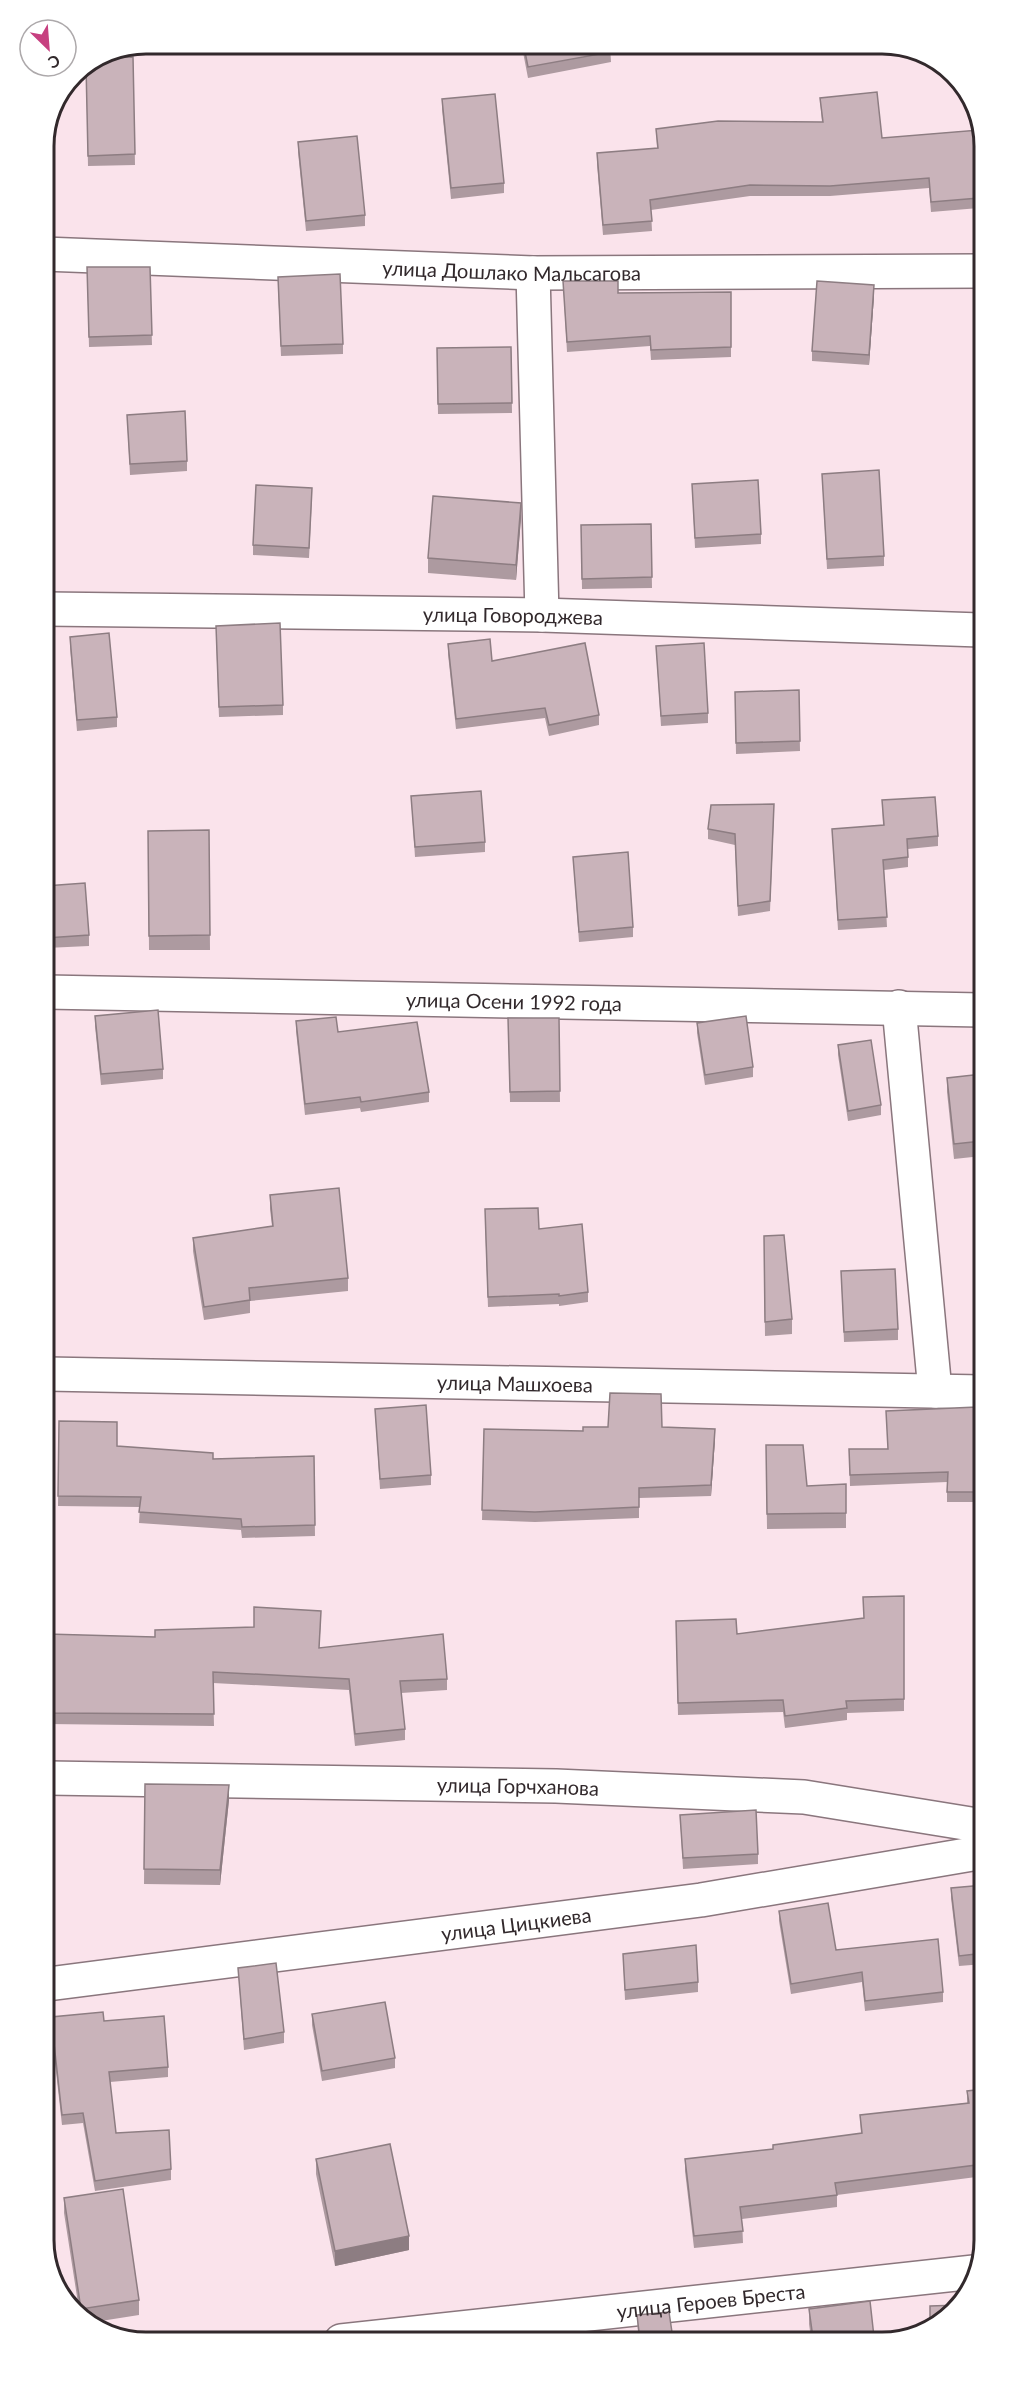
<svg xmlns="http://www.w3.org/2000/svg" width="1028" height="2386" font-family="Lato,sans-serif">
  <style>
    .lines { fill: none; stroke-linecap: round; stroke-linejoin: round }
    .minor-casing { stroke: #8a767d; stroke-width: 36 }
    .minor { stroke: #fff; stroke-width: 33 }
    .wall { fill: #ad9aa0 }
    .shaded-wall { fill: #8d7d82 }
    .building { fill: #c9b3ba; stroke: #8d7d82; stroke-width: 1.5 }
    .labels { text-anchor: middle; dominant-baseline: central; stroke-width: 4.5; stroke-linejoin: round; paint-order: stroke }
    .street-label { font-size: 20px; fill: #32292c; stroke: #fff }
    .rim { fill: none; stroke: #32292c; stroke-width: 3 }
  </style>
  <rect width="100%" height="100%" fill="#fae3eb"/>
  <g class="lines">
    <defs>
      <g id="minor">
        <path id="s1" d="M44 254 533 273 980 271"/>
        <path d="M533 273 542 615"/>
        <path id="s2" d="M45 609 542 615 980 630"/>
        <path id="s3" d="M46 992 981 1010"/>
        <path d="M899 1007 935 1391"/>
        <path id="s4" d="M47 1374 982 1392"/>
        <path id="s5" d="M48 1778 556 1786 804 1797 983 1826"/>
        <path id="s6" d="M48 1984 701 1900 984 1852"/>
        <path id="s7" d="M341 2341 974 2272"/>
      </g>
    </defs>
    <use href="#minor" class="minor-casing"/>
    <use href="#minor" class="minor"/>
  </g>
  <path class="wall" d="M610 46 611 62 528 78 522 47Z
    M133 57 135 165 88 166 86 65Z
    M820 98 882 138 979 130V208L931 212 929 188 830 196H750L651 210 652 231 603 235 597 164V153L657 148 656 129 822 122Z
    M442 99 504 183V193L451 199 442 109Z
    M298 142 365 215V226L306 231 298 152Z
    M87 267H150L152 345 89 347Z
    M563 281 618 293 731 292V357L651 360 650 346 567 352Z
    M278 287 343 344V354L281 356Z
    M874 296 869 365 812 361V351Z
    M511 347 512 413 438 414 437 348Z
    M127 415 187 461V471L130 475Z
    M822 474 884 556V566L827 569Z
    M692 484 761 534V544L695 548Z
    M312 498 309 558 253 555V545Z
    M521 518 516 580 428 573V558Z
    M651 524 652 588 582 589 581 525Z
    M216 636 283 705V715L219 717Z
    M70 637 117 717V727L77 731 70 647Z
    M448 644 492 661 599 715V725L549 736 545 718 456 729 448 654Z
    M656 646 708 713V723L661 726Z
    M799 690 800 751 736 754 735 692Z
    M411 796 485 842V852L415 857Z
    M882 800 938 836V846L908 849V867L884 870 887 927 838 930 832 829 883 825Z
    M774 814 770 911 738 916 735 845 708 839V829Z
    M209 830 210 950H149L148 831Z
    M573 857 633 927V937L579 942Z
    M45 886 89 935V946L46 948Z
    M95 1016 163 1069V1079L101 1085 95 1026Z
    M508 1018H559L560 1102H510Z
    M296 1021 338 1032 429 1092V1102L361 1112 360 1108 305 1115 296 1031Z
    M697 1023 753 1067V1077L705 1085 697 1033Z
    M838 1045 881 1105V1115L848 1121 838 1055Z
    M982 1074V1156L954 1159 947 1092V1078Z
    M270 1195 348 1278V1291L250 1301V1313L204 1320 193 1251V1238L272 1226 270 1209Z
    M485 1220 539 1229 588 1292V1302L559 1306V1304L488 1307Z
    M764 1236 792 1319V1334L765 1336Z
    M841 1271 898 1329V1340L844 1342Z
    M982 1400 983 1502H947V1482L850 1486 849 1449H887L977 1407Z
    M375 1409 431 1475V1485L380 1489Z
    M59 1421 117 1446 213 1459 314 1456 315 1536 242 1538 241 1530 139 1523 140 1507 58 1506Z
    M662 1427 715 1439 711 1496 639 1498V1518L535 1522 482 1520 484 1429 583 1431Z
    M766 1445 807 1486 846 1484V1528L767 1529Z
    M904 1596V1711L847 1713V1720L785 1728 783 1712 678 1715 676 1621 737 1634 864 1618Z
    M321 1622 319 1648 447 1679V1690L401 1693 405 1729V1740L355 1746 349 1690 213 1683 214 1726 48 1724 47 1634 155 1637 254 1627Z
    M145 1784 229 1800 220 1885 144 1884Z
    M680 1815 758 1854V1864L683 1869Z
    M984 1885V1964L959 1966 951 1898V1888Z
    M779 1911 836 1950 943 1992V2002L865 2011 862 1982 791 1994 779 1921Z
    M623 1954 698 1982V1992L625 2000Z
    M238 1968 284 2032V2043L244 2050Z
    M312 2014 395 2058V2068L322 2081 312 2025Z
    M51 2017 104 2021 168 2067V2077L110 2082 116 2133 171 2169V2180L95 2191 83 2123 62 2125 51 2027Z
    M984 2089V2176L837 2195V2207L742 2219 743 2243 694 2248 685 2171V2159L773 2149 861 2134 860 2115 967 2103V2091Z
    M316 2159 409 2250 335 2266 316 2174Z
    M64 2198 139 2300V2315L88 2323 83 2321 80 2316 64 2213Z
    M809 2309 874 2337 811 2338 809 2324Z
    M637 2315 673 2339 638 2333Z"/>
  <path class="shaded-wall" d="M874 285V296L869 365V355Z
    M521 503V518L516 580V565Z
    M715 1429V1439L711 1496V1485Z
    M229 1785V1800L220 1885V1870Z
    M409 2236V2250L335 2266V2251Z"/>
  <path class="building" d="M610 46 611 52 528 67 524 47Z
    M133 57 135 154 88 156 86 65 97 58Z
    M877 92 882 138 979 130V198L931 202 929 178 830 186 750 185 650 200 652 221 603 225 597 153 658 148 656 129 718 121 823 122 820 98Z
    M495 94 504 183 451 188 442 99Z
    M357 136 365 215 306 221 298 142Z
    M87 267H150L152 335 89 337Z
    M340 274 343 344 281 346 278 277Z
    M563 281H618V293L731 292V347L651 350 650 336 567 342Z
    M817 281 874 285 869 355 812 351Z
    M511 347 512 403 438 404 437 348Z
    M185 411 187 461 130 464 127 415Z
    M879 470 884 556 827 559 822 474Z
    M758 480 761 534 695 538 692 484Z
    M256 485 312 488 309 548 253 545Z
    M433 496 521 503 516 565 428 558Z
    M651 524 652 577 582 579 581 525Z
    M280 623 283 705 219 707 216 626Z
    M109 633 117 717 77 720 70 637Z
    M490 639 492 661 585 643 599 715 549 725 545 708 456 719 448 644Z
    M704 643 708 713 661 716 656 646Z
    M799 690 800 741 736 743 735 692Z
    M481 791 485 842 415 847 411 796Z
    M935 797 938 836 907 839 908 857 883 860 887 917 838 920 832 829 884 825 882 800Z
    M774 804 770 901 738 906 735 834 708 829 711 805Z
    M209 830 210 935 149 936 148 831Z
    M628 852 633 927 579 932 573 857Z
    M85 883 89 935 46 938 45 886Z
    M158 1010 163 1069 101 1074 95 1016Z
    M746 1016 753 1067 705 1075 697 1023Z
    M336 1017 338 1032 417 1022 429 1092 361 1102 360 1097 305 1104 296 1021Z
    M508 1018H559L560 1091 510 1092Z
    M871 1040 881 1105 848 1111 838 1045Z
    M982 1074V1141L954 1144 947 1078Z
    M339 1188 348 1278 249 1288 250 1300 204 1307 193 1238 273 1226 270 1195Z
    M538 1208 539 1229 582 1224 588 1292 559 1296V1294L488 1297 485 1209Z
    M784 1235 792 1319 765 1322 764 1236Z
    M895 1269 898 1329 844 1332 841 1271Z
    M610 1393 661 1394 662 1427 715 1429 711 1485 639 1488V1507L535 1512 482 1510 484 1429 583 1431V1427H608Z
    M977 1400H982L983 1492H947L948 1472 850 1475 849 1449H888L886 1411 977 1407Z
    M426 1405 431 1475 380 1479 375 1409Z
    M59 1421 117 1422V1446L213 1453V1459L314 1456 315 1525 242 1527 241 1519 139 1512 141 1497 58 1496Z
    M766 1445H803L807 1486 846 1484V1513L767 1514Z
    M904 1596V1699L846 1701 847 1708 785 1716 783 1700 678 1703 676 1621 736 1619 737 1634 864 1618 863 1597Z
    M254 1607 321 1611 319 1648 443 1634 447 1679 400 1681 405 1729 355 1734 349 1679 213 1672 214 1714 47 1713V1634L155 1637V1630L254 1627Z
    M145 1784 229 1785 220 1870 144 1869Z
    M756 1810 758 1854 683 1858 680 1815Z
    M984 1885V1953L959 1956 951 1888Z
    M828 1903 836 1950 938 1939 943 1992 865 2001 862 1972 791 1984 779 1911Z
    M696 1945 698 1982 625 1990 623 1954Z
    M276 1963 284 2032 244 2039 238 1968Z
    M385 2002 395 2058 322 2071 312 2014Z
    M103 2012 104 2021 164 2016 168 2067 109 2072 116 2133 169 2130 171 2169 95 2181 83 2113 62 2115 51 2017Z
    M984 2089V2164L835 2183 837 2195 740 2207 743 2231 694 2236 685 2159 773 2149V2145L862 2133 860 2115 969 2103 967 2091Z
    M390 2144 409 2236 335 2251 316 2159Z
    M123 2189 139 2300 81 2309 64 2198Z
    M870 2301 874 2337 813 2338 809 2309Z
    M959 2305 930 2326V2306Z
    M669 2312 673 2339H582L639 2332 637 2315Z
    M498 2338V2340H482Z"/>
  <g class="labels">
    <g class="street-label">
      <text stroke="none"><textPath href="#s1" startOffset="468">улица Дошлако Мальсагова</textPath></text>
      <text stroke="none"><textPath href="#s2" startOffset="468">улица Говороджева</textPath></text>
      <text stroke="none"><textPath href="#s3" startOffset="468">улица Осени 1992 года</textPath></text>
      <text stroke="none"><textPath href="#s4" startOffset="468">улица Машхоева</textPath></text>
      <text stroke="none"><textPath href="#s5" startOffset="470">улица Горчханова</textPath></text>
      <text stroke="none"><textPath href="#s6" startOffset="472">улица Цицкиева</textPath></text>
      <text stroke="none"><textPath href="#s7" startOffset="372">улица Героев Бреста</textPath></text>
    </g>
  </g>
  <path d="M0 0H1028V2386H0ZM146 54H882A92 92 0 0 1 974 146V2240A92 92 0 0 1 882 2332H146A92 92 0 0 1 54 2240V146A92 92 0 0 1 146 54Z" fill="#fff" fill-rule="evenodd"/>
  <path class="rim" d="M146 54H882A92 92 0 0 1 974 146V2240A92 92 0 0 1 882 2332H146A92 92 0 0 1 54 2240V146A92 92 0 0 1 146 54Z"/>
  <g transform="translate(48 48) rotate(155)"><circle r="28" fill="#ffffff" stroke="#ada9ab" stroke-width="1.5"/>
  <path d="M0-4.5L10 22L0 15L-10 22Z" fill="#c74080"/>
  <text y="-9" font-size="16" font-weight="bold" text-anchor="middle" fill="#32292c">С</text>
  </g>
</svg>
